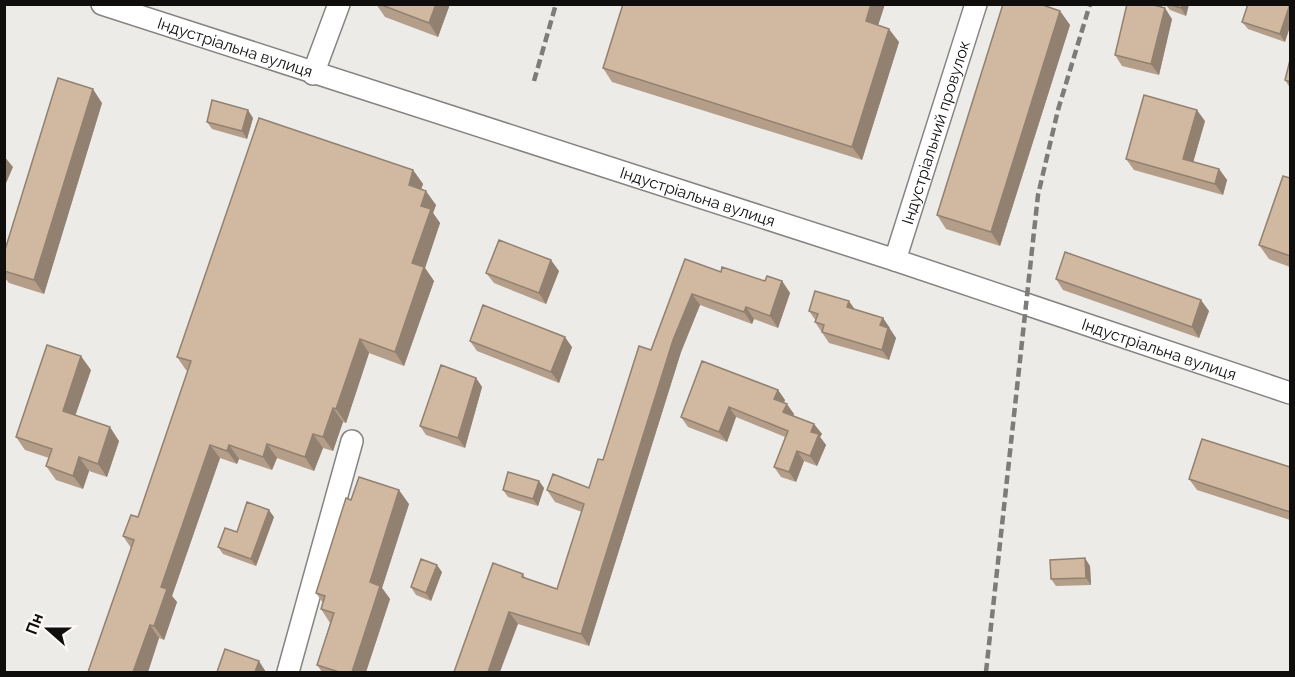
<svg xmlns="http://www.w3.org/2000/svg" width="1295" height="677" font-family="Raleway,sans-serif">
  <style>
    .lines { fill: none; stroke-linecap: round; stroke-linejoin: round }
    .minor-casing { stroke: #868482; stroke-width: 24 }
    .minor { stroke: #fff; stroke-width: 21 }
    .rail { stroke: #7d7c7a; stroke-width: 4.5; stroke-dasharray: 9 4.5; stroke-linecap: butt }
    .wall { fill: #b49e8a }
    .shaded-wall { fill: #928170 }
    .building { fill: #d1b8a0; stroke: #928170; stroke-width: 1.5 }
    .labels { text-anchor: middle; dominant-baseline: central; stroke-width: 6; stroke-linejoin: round; paint-order: stroke }
    .street-label { font-size: 16px; fill: #0f0e0d; stroke: #fbf8f6 }
  </style>
  <rect width="100%" height="100%" fill="#edebe8"/>
  <g class="lines">
    <defs>
      <g id="minor">
        <path id="s1" d="M102 4 895 260 1290 393"/>
        <path d="M313 74 339 4"/>
        <path id="s2" d="M895 260 976 4"/>
        <path d="M288 672 352 441"/>
      </g>
    </defs>
    <use href="#minor" class="minor-casing"/>
    <use href="#minor" class="minor"/>
    <path class="rail" d="M534 81 556 4
      M986 672 1038 195 1058 110 1090 4"/>
  </g>
  <path class="wall" d="M376 4H450L438 37 385 17Z
    M885 4 878 25 899 42 862 160 612 82 603 68Z
    M1165 4H1189L1186 16 1170 10Z
    M1290 4 1285 42 1248 29 1242 22Z
    M1060 11 1070 25 1000 246 946 229 937 215Z
    M1172 19 1159 75 1122 66 1115 55Z
    M1290 60V88L1285 80Z
    M102 103 44 294 9 283 4 277V253Z
    M253 118 247 139 212 129 207 122Z
    M1205 121 1193 162 1219 169 1227 180 1223 195 1134 170 1126 159Z
    M413 170 423 184 421 189 436 205 433 213 440 223 425 268 434 281 404 366 369 353 346 423 343 422 333 451 323 448 314 471 277 458 272 470 239 459 237 464 220 458 172 596 177 602 164 640 159 638 148 672H88L131 548 123 536 138 517 188 371 186 370 177 357Z
    M1290 178V267L1269 259 1259 245Z
    M685 259 721 272 765 281H782L790 293 778 328 754 319 752 324 700 305 681 352 589 646 518 624 454 672 523 574 526 579 557 589 582 512 555 502 547 490 589 488 603 460 651 350Z
    M559 271 546 304 494 283 486 273Z
    M1056 279 1209 311 1199 338 1063 290Z
    M855 309 883 318 890 328 889 329 896 338 889 360 829 343 815 322 816 321 809 311Z
    M470 341 572 347 559 383 477 351Z
    M91 370 75 416 119 441 107 477 89 471 83 489 56 480 46 466 49 458 25 450 16 437Z
    M476 378 482 387 465 448 426 435 420 426Z
    M778 390 785 400 784 403 794 414 793 416 814 424 822 434 820 437 826 445 817 466 804 461 796 482 781 477 774 467 785 437 736 417 727 442 688 427 681 417Z
    M1290 467V520L1197 490 1189 479Z
    M539 481 544 488 538 506 508 497 503 490Z
    M351 500 409 504 382 588 390 599 366 672H322L317 665 330 623 321 609 323 603 316 593Z
    M274 517 256 566 223 554 218 547 237 532Z
    M1090 566 1091 585 1056 586 1051 579Z
    M442 572 431 601 416 595 411 587Z"/>
  <path class="shaded-wall" d="M436 4H450L438 37 429 23Z
    M871 4H885L875 35 866 21Z
    M1182 4H1189L1186 16 1181 8Z
    M1290 4V27L1285 42 1280 34Z
    M1165 8 1172 19 1159 75 1151 64Z
    M1060 11 1070 25 1000 246 991 232Z
    M889 29 899 42 862 160 852 147Z
    M93 89 102 103 44 294 34 280Z
    M248 110 253 118 247 139 242 131Z
    M1197 110 1205 121 1191 170 1183 159Z
    M4 156 13 167 4 188Z
    M1219 169 1227 180 1223 195 1215 184Z
    M413 170 423 184 418 199 409 185Z
    M426 191 436 205 433 213 440 223 425 268 434 281 404 366 395 352 412 263 421 206Z
    M551 260 559 271 546 304 539 293Z
    M782 281 790 293 778 328 770 316Z
    M692 294 700 305 681 352 589 646 581 634 673 340Z
    M1201 300 1209 311 1199 338 1192 327Z
    M849 301 856 311 847 307Z
    M746 307 754 319 752 324 744 312Z
    M883 318 896 338 889 360 882 350 880 325Z
    M565 337 572 347 559 383 551 372Z
    M360 339 369 353 346 423 336 409Z
    M81 356 91 370 72 425 63 411Z
    M476 378 482 387 465 448 458 438Z
    M778 390 785 400 781 409 774 399Z
    M787 404 794 414 790 422 783 412Z
    M729 407 736 417 727 442 719 432Z
    M333 408 343 422 333 451 323 437Z
    M814 424 822 434 820 437 826 445 817 466 810 456 811 432Z
    M110 427 119 441 107 477 98 464Z
    M313 434 323 448 314 471 305 457Z
    M267 444 277 458 272 470 263 457Z
    M210 445 220 458 172 596 177 602 164 640 154 626 161 587Z
    M229 445 239 459 237 464 227 451Z
    M797 451 804 461 796 482 789 472Z
    M79 457 89 471 83 489 73 476Z
    M539 481 544 488 538 506 533 499Z
    M399 490 409 504 382 588 390 599 366 672H352L370 582Z
    M269 510 274 517 256 566 251 559Z
    M1085 558 1090 566 1091 585 1086 578Z
    M437 565 442 572 431 601 426 593Z
    M509 612 518 624 500 672H488Z
    M150 625 159 638 148 672H133Z
    M259 661 266 672H255Z"/>
  <path class="building" d="M379 4H436L429 23Z
    M623 4H871L866 21 889 29 852 147 603 68Z
    M1003 4H1040L1060 11 991 232 937 215Z
    M1127 4H1150L1165 8 1151 64 1115 55Z
    M1169 4H1182L1181 8Z
    M1248 4H1290L1280 34 1242 22Z
    M1290 60V82L1285 80Z
    M58 78 93 89 34 280 4 271V253Z
    M1144 95 1197 110 1183 159 1219 169 1215 184 1126 159Z
    M212 100 248 110 242 131 207 122Z
    M259 118 413 170 409 185 426 191 421 206 431 209 412 263 424 267 395 352 360 339 336 409 333 408 323 437 313 434 305 457 267 444 263 457 229 445 227 451 210 445 161 587 167 589 154 626 150 625 133 672H88L134 540 123 536 131 515 138 517 191 361 177 357Z
    M1283 176 1290 178V256L1259 245Z
    M499 240 551 260 539 293 486 273Z
    M1065 252 1201 300 1192 327 1056 279Z
    M685 259 721 272 722 267 765 281 767 276 782 281 770 316 746 307 744 312 692 294 673 340 581 634 509 612 488 672H454L493 563 523 574 522 577 557 589 584 504 547 490 553 474 589 488 598 459 603 460 639 346 651 350Z
    M815 291 849 301 847 307 883 318 880 325 888 328 882 350 822 332 824 325 815 322 818 314 809 311Z
    M483 305 565 337 551 372 470 341Z
    M47 345 81 356 63 411 110 427 98 464 79 457 73 476 46 466 52 449 16 437Z
    M702 361 778 390 774 399 787 404 783 412 814 424 811 432 819 434 810 456 797 451 789 472 774 467 788 431 729 407 719 432 681 417Z
    M441 365 476 378 458 438 420 426Z
    M1202 439 1290 467V512L1189 479Z
    M508 472 539 481 533 499 503 490Z
    M359 477 399 490 370 582 380 586 352 672H339L317 665 334 613 321 609 325 596 316 593 346 498 351 500Z
    M247 502 269 510 251 559 218 547 225 528 237 532Z
    M1085 558 1086 578 1051 579 1050 560Z
    M421 559 437 565 426 593 411 587Z
    M225 649 259 661 255 672H217Z"/>
  <g class="labels">
    <g class="street-label">
      <text stroke="none"><textPath href="#s1" startOffset="140">Індустріальна вулиця</textPath></text>
      <text stroke="none"><textPath href="#s2" startOffset="134">Індустріальний провулок</textPath></text>
      <text stroke="none"><textPath href="#s1" startOffset="626">Індустріальна вулиця</textPath></text>
      <text stroke="none"><textPath href="#s1" startOffset="1112">Індустріальна вулиця</textPath></text>
    </g>
  </g>
  <rect width="1295" height="677" fill="none" stroke="#0f0e0d" stroke-width="12"/>
  <g transform="translate(48 629) rotate(291)" stroke="#fbf8f6" stroke-width="4.5" paint-order="stroke">
  <path d="M0-4.5L10 22L0 15L-10 22Z" fill="#0f0e0d"/>
  <text y="-9" font-size="16" font-weight="bold" text-anchor="middle" fill="#0f0e0d">Пн</text>
  </g>
</svg>
